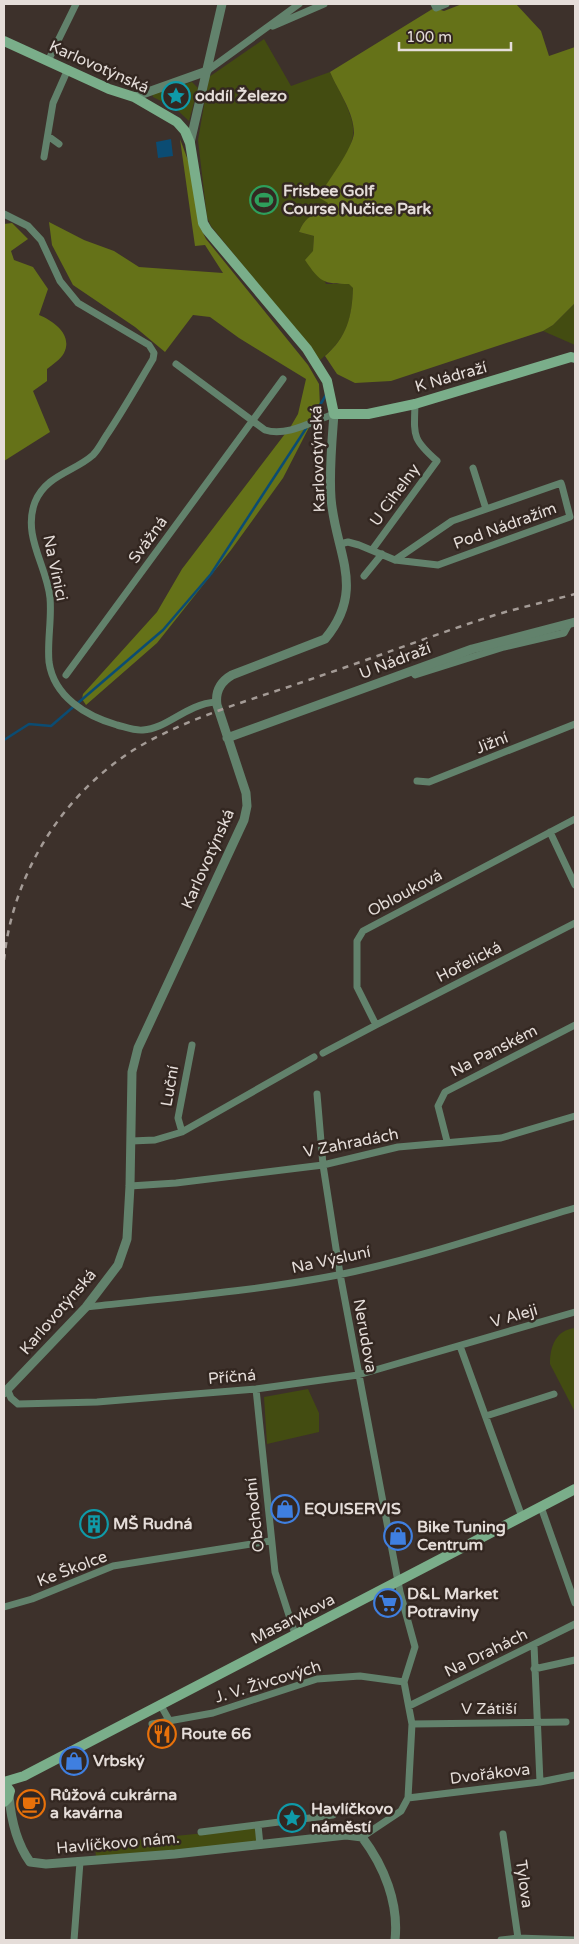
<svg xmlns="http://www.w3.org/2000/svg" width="579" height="1944" font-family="'Varela Round',sans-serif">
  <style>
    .green { fill: #434c11 }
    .forest { fill: #657218 }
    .water { fill: #0b4c73 }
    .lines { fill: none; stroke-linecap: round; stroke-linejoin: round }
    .stream { stroke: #0b4c73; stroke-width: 2.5 }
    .minor { stroke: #62826c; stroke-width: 7 }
    .tertiary { stroke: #62826c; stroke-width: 9 }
    .secondary { stroke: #7aae8a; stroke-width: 10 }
    .rail { stroke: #a49b96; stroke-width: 2.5; stroke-dasharray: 6 6; stroke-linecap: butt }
    .labels { text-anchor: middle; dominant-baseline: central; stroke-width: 5; stroke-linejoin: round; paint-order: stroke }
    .street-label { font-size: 16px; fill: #e5ddd9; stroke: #332721 }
    .poi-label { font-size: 16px; font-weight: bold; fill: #e5ddd9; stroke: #332721; text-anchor: start }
  </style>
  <rect width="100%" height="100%" fill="#3d312b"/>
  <path class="green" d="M264 39 291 86 330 72C337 88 356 117 353 135 350 156 330 179 319 196L329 203 326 216C310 214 305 218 299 232L314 236 313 252 326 284H350L353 288C352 321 346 339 320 360L211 226 207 217 198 140 209 77Z
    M192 82 198 88 189 121 175 108 153 97 152 94Z
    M575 303V345L543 331 553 325Z
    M575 1328V1412L550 1364C550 1346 556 1330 575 1328Z
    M308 1389 319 1413V1432L267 1444 264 1397Z
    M255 1828 257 1844 96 1858 95 1844Z"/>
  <path class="forest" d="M462 4H516L541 31 549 56 575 47V303L553 325 543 331 391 381 355 383 337 374 325 356C347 337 352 317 353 288L349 284C323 284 320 282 305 260L313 251 314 236 299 232C305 218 310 214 326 215L328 203 318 197C327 183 353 148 354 133 354 112 338 91 330 72L434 8 444 11Z
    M180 139 189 163 199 225 206 239 308 365 319 384 320 406 283 478 231 550 157 643 86 705 82 699 83 694 157 612 182 569 291 426 298 414 306 379 239 338 210 317 193 315 165 352 135 327 73 285 52 245 49 222 84 240 114 251 139 267 223 273 205 245 195 246Z
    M12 223 28 239 11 251 14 260 33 267 48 289 39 315C54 321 73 335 64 353 61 359 52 365 47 369V381L33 391 50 432 4 461V224Z"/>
  <path class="water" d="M171 139 173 156 158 158 156 142Z"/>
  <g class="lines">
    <path class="stream" d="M311 420 326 395
      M4 740 29 724 51 726 163 630 211 574 307 427"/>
    <path class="minor" d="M434 4 436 8 446 4
      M273 26 324 4
      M48 61 76 4
      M207 71 299 4
      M48 136 59 144
      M44 157 53 103 68 69
      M4 214 28 226 41 240 60 281 78 303 149 345 154 353 153 359C138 384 124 409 108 433 103 440 99 449 93 455 74 472 46 475 35 502 22 536 47 566 50 598 52 619 47 641 49 662 54 697 86 716 117 725 125 727 135 731 143 730 167 729 186 704 216 702
      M176 364 265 430C287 437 313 421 334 414
      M473 468 486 509
      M340 544 348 542 359 545 395 560 438 565 570 517 562 486 561 483 452 521 395 560
      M372 550 437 461C412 439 414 436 415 404
      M364 576 382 554
      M412 671 415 675 504 647 564 633 569 624
      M66 675 283 379
      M417 781 429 782 575 724
      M550 832 575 885
      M376 1025 575 923
      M323 1053 376 1025 357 987V941L363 931 575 819
      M317 1094 323 1165 340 1274 400 1592 415 1647 404 1682 412 1724 408 1798 401 1811 362 1837
      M182 1132 178 1118 192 1045
      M131 1141 155 1140 182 1132 314 1057
      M447 1141 438 1106 445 1092 575 1025
      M130 1186 176 1183 323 1165 398 1147 501 1138 575 1116
      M86 1307C170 1298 255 1291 338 1275 418 1259 497 1231 575 1208
      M460 1346 522 1517
      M256 1389 275 1572 295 1634
      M8 1391 11 1398 18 1404 97 1402 256 1389 358 1375 575 1312
      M486 1416 554 1394
      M541 1507 575 1603
      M4 1607 32 1599 113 1566 270 1541
      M534 1645 540 1782
      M534 1669 575 1660
      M160 1704 169 1720
      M409 1706 575 1624
      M152 1724 213 1713 317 1679 360 1676 404 1682
      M412 1724 566 1722
      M408 1798 540 1782 575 1775
      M258 1825 260 1845
      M201 1832 333 1815
      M503 1834 518 1938
      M74 1940 80 1862
      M501 1940 518 1938 575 1940"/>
    <path class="tertiary" d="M134 97 207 71
      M190 143 222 4
      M227 738 472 649 575 622
      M4 1393 86 1307 118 1265 127 1239 130 1186 132 1072 138 1048 244 820 247 806 246 793 217 705C215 692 220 682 232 675L325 639C367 589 335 552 331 498 329 470 332 441 334 414
      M9 1796C11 1819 17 1844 30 1862L46 1864 175 1854 346 1835 362 1837C384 1866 399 1903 395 1940"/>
    <path class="secondary" d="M4 41 109 89 134 97 177 122 185 131 190 143 203 223 207 230 307 349 327 381 334 414H368L415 404 571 357 575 358
      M4 1782 24 1776 575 1489
      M4 1783 10 1791 8 1798 4 1802"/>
    <path class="rail" d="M4 960C13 869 69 783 151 740 204 712 264 696 320 676 379 656 436 634 495 615 522 607 549 601 575 594"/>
  </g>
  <defs>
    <symbol id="sight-ring" viewBox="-11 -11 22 22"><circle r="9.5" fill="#332721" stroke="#0f9aa8" stroke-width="1.5"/><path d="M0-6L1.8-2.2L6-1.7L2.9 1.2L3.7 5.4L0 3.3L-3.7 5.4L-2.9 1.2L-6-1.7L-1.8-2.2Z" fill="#0f9aa8"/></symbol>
    <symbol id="stadium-ring" viewBox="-11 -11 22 22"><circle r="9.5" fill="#332721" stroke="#2e9e5b" stroke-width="1.5"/><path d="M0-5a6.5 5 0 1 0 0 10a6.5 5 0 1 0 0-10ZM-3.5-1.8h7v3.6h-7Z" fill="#2e9e5b"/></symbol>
    <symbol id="shop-ring" viewBox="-11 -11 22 22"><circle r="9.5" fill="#332721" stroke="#3f7fe0" stroke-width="1.5"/><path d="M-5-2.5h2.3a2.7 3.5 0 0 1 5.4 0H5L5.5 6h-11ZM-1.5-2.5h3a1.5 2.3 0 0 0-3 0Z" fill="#3f7fe0"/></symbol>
    <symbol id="building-ring" viewBox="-11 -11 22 22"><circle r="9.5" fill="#332721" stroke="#0f9aa8" stroke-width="1.5"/><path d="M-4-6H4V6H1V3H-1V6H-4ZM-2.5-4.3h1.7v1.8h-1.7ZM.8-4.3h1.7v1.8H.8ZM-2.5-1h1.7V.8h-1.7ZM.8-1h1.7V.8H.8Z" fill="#0f9aa8"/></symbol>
    <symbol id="supermarket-ring" viewBox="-11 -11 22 22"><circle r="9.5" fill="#332721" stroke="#3f7fe0" stroke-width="1.5"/><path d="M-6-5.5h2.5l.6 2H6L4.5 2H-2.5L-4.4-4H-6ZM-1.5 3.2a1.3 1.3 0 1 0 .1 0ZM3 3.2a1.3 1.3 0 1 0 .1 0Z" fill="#3f7fe0"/></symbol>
    <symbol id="restaurant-ring" viewBox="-11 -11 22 22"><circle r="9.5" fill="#332721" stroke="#e8710a" stroke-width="1.5"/><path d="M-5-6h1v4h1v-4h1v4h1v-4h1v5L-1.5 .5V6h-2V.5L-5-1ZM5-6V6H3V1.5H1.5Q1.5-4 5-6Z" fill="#e8710a"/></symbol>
    <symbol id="cafe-ring" viewBox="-11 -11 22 22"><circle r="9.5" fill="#332721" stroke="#e8710a" stroke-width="1.5"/><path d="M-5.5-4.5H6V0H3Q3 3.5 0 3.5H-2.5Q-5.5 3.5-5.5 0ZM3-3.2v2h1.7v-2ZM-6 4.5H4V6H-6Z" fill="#e8710a"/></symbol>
  </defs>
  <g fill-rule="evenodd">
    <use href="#sight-ring" x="160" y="80" width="32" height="32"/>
    <use href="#stadium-ring" x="248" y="184" width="32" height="32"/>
    <use href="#shop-ring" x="269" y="1493" width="32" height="32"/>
    <use href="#building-ring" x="78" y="1508" width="32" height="32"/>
    <use href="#shop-ring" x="382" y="1520" width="32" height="32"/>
    <use href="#supermarket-ring" x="372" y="1587" width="32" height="32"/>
    <use href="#restaurant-ring" x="146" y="1718" width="32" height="32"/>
    <use href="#shop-ring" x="58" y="1745" width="32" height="32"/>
    <use href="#cafe-ring" x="15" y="1788" width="32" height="32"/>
    <use href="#sight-ring" x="276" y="1802" width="32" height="32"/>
  </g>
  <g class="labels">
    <g class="street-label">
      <text transform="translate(99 67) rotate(24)">Karlovotýnská</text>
      <text transform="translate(451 377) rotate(-16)">K Nádraží</text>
      <text transform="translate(318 459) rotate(-92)">Karlovotýnská</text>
      <text transform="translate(395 495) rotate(-54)">U Cihelny</text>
      <text transform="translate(505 526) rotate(-20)">Pod Nádražím</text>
      <text transform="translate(148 540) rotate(-54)">Svážná</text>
      <text transform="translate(55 568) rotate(78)">Na Vinici</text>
      <text transform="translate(395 661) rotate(-21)">U Nádraží</text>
      <text transform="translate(492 743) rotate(-22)">Jižní</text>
      <text transform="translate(208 859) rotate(-66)">Karlovotýnská</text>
      <text transform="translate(405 893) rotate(-28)">Oblouková</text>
      <text transform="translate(469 962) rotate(-27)">Hořelická</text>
      <text transform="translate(494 1051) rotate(-27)">Na Panském</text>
      <text transform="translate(170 1086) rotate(-80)">Luční</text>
      <text transform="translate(351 1143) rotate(-11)">V Zahradách</text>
      <text transform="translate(331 1260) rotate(-12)">Na Výsluní</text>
      <text transform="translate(58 1312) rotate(-49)">Karlovotýnská</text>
      <text transform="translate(514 1316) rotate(-16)">V Aleji</text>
      <text transform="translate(365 1336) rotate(80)">Nerudova</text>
      <text transform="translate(232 1377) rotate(-5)">Příčná</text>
      <text transform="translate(255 1515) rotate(-96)">Obchodní</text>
      <text transform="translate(72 1569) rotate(-21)">Ke Školce</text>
      <text transform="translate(293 1619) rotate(-27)">Masarykova</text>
      <text transform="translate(486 1653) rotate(-26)">Na Drahách</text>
      <text transform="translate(268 1682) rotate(-17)">J. V. Živcových</text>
      <text x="489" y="1709">V Zátiší</text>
      <text transform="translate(490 1774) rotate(-7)">Dvořákova</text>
      <text transform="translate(118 1843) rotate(-5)">Havlíčkovo nám.</text>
      <text transform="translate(524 1884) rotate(82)">Tylova</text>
    </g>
    <g class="poi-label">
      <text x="195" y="96">oddíl Železo</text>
      <text x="283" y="191">Frisbee Golf<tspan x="283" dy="18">Course Nučice Park</tspan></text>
      <text x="304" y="1509">EQUISERVIS</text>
      <text x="113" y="1524">MŠ Rudná</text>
      <text x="417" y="1527">Bike Tuning<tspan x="417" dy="18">Centrum</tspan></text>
      <text x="407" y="1594">D&amp;L Market<tspan x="407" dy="18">Potraviny</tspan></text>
      <text x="181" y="1734">Route 66</text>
      <text x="93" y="1761">Vrbský</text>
      <text x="50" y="1795">Růžová cukrárna<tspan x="50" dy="18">a kavárna</tspan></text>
      <text x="311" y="1809">Havlíčkovo<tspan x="311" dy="18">náměstí</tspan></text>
    </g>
  </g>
  <rect width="579" height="1944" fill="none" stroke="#e5ddd9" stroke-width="10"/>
  <path d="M399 42v8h112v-8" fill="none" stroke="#e5ddd9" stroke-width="2.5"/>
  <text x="406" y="42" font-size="15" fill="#e5ddd9" stroke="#332721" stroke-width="4" paint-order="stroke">100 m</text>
</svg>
